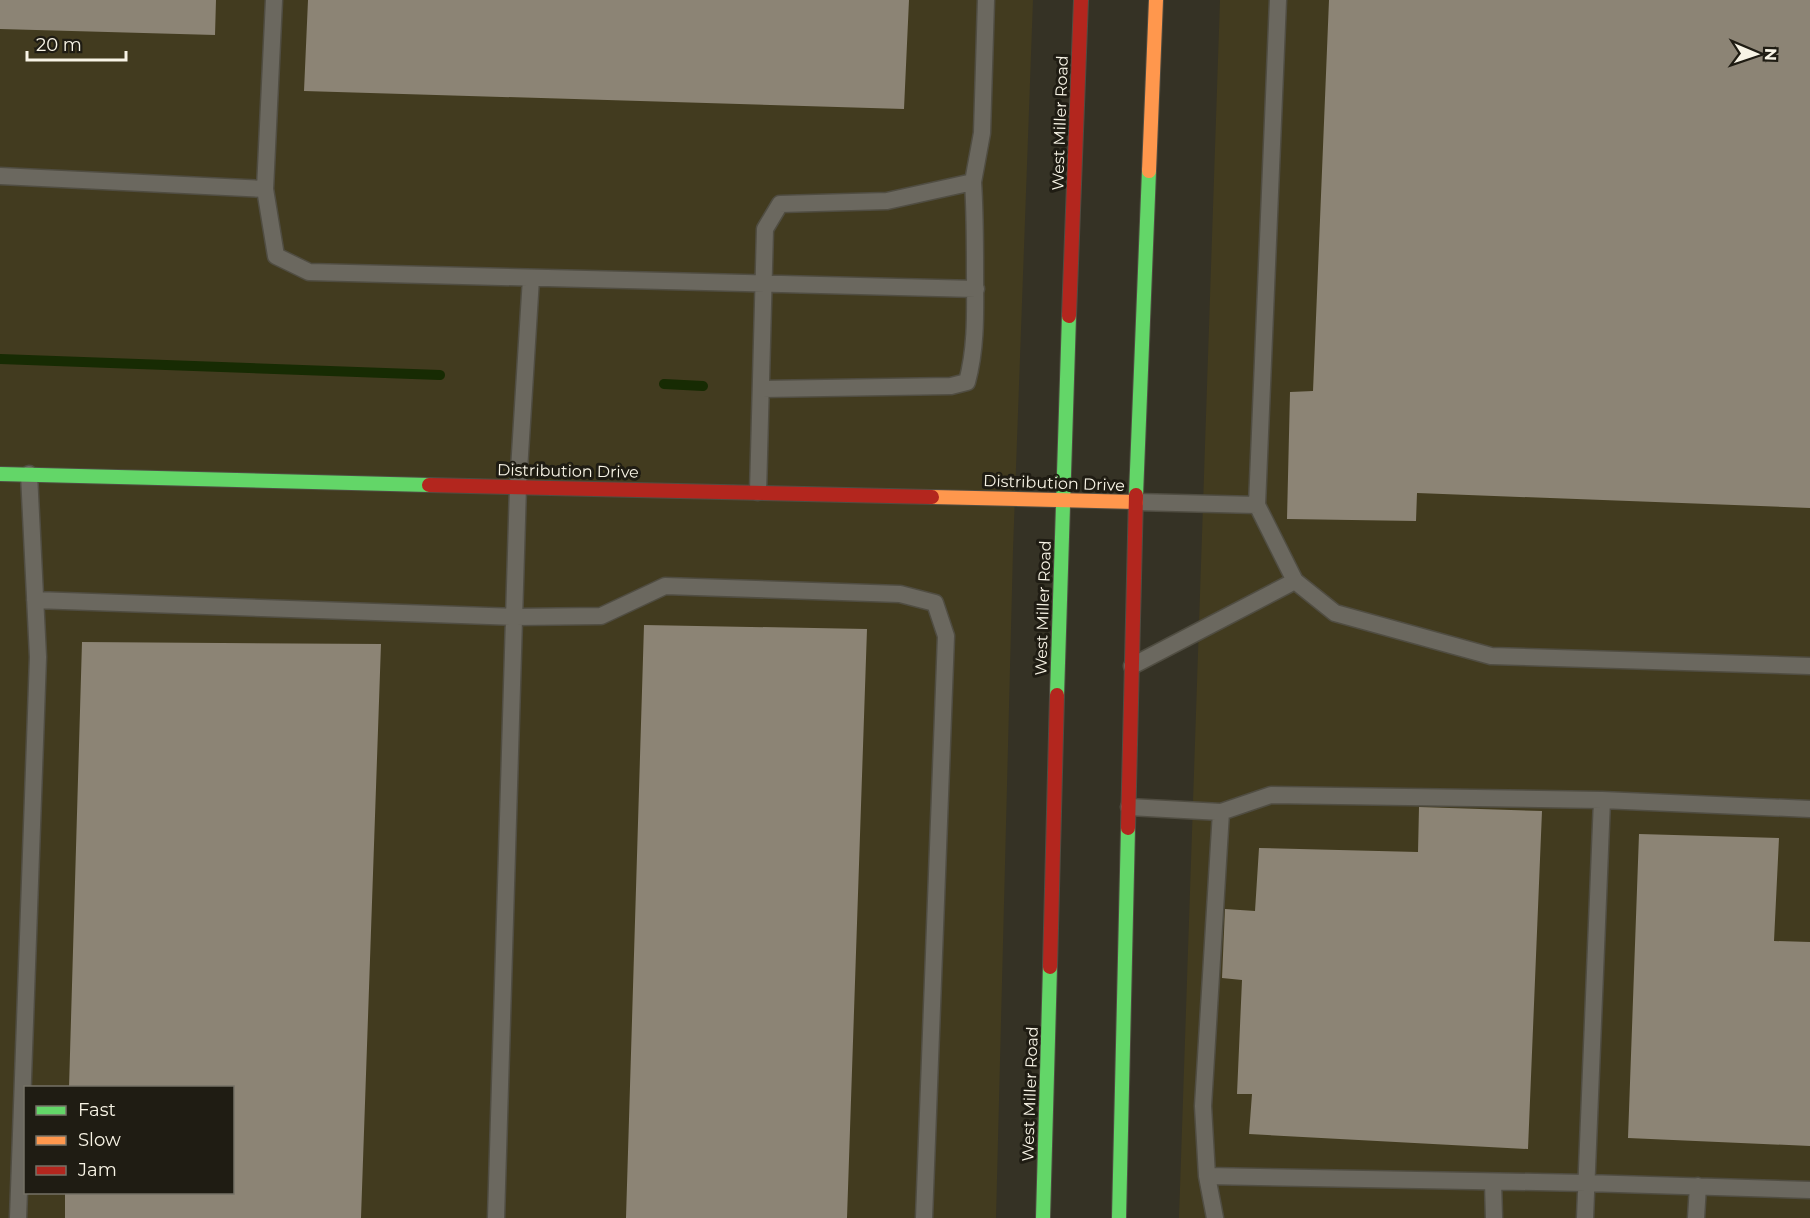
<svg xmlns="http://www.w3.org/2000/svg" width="1810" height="1218" font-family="Montserrat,sans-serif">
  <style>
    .built { fill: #423b1f; fill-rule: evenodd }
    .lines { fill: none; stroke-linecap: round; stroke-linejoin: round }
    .stream { stroke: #172b03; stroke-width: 10 }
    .building { fill: #8c8475 }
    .lane-casing { stroke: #504d42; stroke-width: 19 }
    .fast-casing { stroke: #504d42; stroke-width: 16 }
    .slow-casing { stroke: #504d42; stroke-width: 16 }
    .jam-casing { stroke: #504d42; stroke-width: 16 }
    .lane { stroke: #6b685f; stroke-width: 16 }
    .fast { stroke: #63d668; stroke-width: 14 }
    .slow { stroke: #ff974d; stroke-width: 14 }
    .jam { stroke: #b3261e; stroke-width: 14 }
    .labels { text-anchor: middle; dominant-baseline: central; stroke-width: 6; stroke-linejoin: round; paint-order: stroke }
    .street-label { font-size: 16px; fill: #f8f4e6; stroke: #1f1c13 }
  </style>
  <rect width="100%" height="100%" fill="#353225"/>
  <path class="built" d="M0 0H1033L1013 550 996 1218H0ZM26 1088H232V1192H26Z
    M1220 0H1810V1218H1179Z"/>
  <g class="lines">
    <path class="stream" d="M0 359 440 375
      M664 384 703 386"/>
  </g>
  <path class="building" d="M0 0H216L215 35 0 29Z
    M308 0H909L904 109 304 91Z
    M1329 0H1810V508L1417 493 1416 521 1287 519 1290 392 1313 391Z
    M644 625 867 629 847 1218H626Z
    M82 642 381 644 361 1218H65V1192H232V1088H69Z
    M1419 807 1542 811 1528 1149 1249 1134 1252 1094H1237L1242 980 1222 978 1225 909 1255 911 1259 848 1418 852Z
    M1639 834 1779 838 1774 941 1810 942V1146L1628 1138Z"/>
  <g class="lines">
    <defs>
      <path id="lane" d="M274 0 265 189 276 256 309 272 976 289
        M0 176 265 189
        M761 389 951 386 967 382C977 345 975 308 975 270 975 241 975 212 973 182
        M758 492 765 229 780 204 887 201 973 182 982 133 986 0
        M1136 502 1257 505 1295 581 1335 613 1491 656 1810 666
        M1257 505 1278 0
        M35 600 515 617 601 616 665 586 900 594 935 603 946 636 924 1218
        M1132 666 1295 581
        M1602 800 1810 809
        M1129 807 1221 812 1271 795 1602 800 1585 1218
        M1207 1176 1586 1183 1810 1190
        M1493 1182 1494 1218
        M18 1218 38 657 29 474
        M496 1218 518 486 531 278
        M1215 1218 1207 1176 1203 1106 1221 812
        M1696 1218 1698 1186"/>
      <path id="fast" d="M0 474 429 485
        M1136 495 1149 171
        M1057 695 1069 316
        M1043 1218 1050 967
        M1119 1218 1128 828"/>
      <path id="slow" d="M1149 171 1156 0
        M932 497 1136 502"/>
      <path id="jam" d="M1069 316 1081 0
        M429 485 932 497
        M1128 828 1136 495
        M1050 967 1057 695"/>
    </defs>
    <use href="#lane" class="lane-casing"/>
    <use href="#fast" class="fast-casing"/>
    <use href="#slow" class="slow-casing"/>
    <use href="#jam" class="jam-casing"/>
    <use href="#lane" class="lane"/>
    <use href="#fast" class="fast"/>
    <use href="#slow" class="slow"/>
    <use href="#jam" class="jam"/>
  </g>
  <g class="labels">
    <g class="street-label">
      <text transform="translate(1060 123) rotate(-88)">West Miller Road</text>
      <text transform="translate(568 471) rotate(1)">Distribution Drive</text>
      <text transform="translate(1054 483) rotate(2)">Distribution Drive</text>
      <text transform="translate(1043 608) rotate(-88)">West Miller Road</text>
      <text transform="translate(1030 1094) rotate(-88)">West Miller Road</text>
    </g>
  </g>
  <rect x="24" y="1086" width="210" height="108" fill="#1f1c13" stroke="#767267" stroke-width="1.5"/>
  <rect x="36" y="1106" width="30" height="9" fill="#63d668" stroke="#767267" stroke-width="1.5"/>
  <text x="78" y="1116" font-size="18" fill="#f8f4e6">Fast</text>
  <rect x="36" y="1136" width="30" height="9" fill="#ff974d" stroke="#767267" stroke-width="1.5"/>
  <text x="78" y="1146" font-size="18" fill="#f8f4e6">Slow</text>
  <rect x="36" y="1166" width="30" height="9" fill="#b3261e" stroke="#767267" stroke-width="1.5"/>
  <text x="78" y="1176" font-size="18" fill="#f8f4e6">Jam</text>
  <g transform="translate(1756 54) rotate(92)" stroke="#1f1c13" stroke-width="4.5" paint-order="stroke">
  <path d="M0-4.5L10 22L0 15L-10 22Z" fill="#f8f4e6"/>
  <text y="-9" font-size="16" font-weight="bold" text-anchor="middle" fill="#f8f4e6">N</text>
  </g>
  <path d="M27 51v9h99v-9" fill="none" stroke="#f8f4e6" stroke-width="3"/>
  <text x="36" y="51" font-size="18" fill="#f8f4e6" stroke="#1f1c13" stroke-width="4.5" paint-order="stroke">20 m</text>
</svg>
